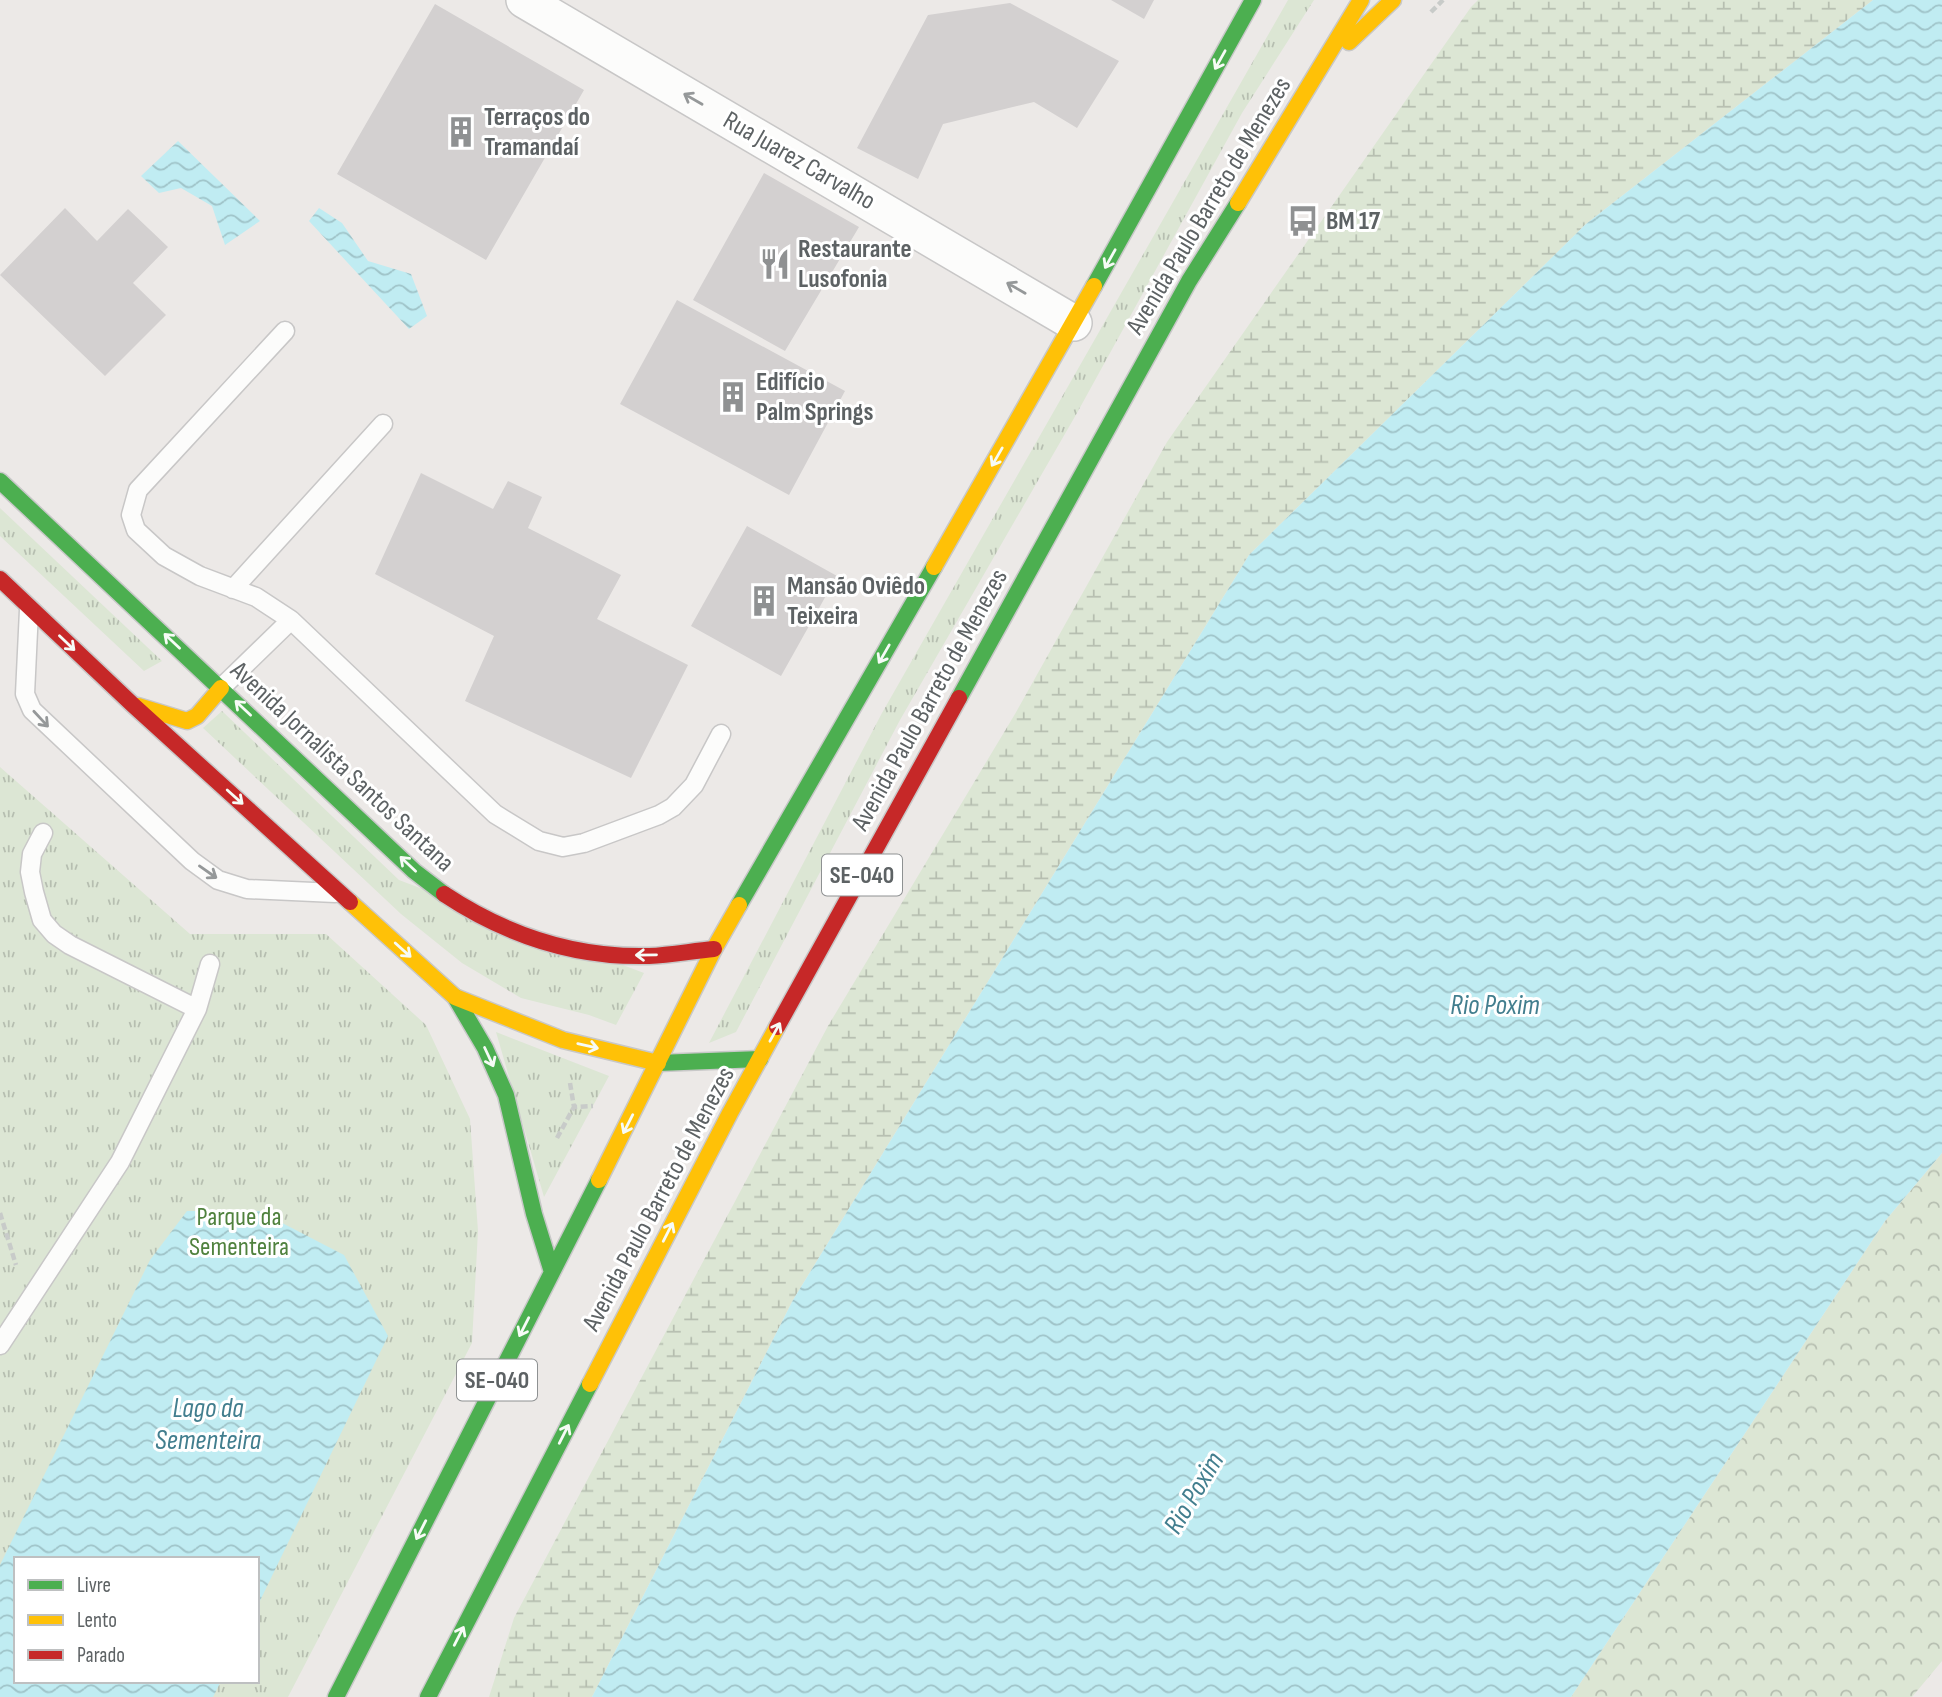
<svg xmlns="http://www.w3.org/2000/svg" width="1942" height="1697" font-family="'Sofia Sans Condensed',sans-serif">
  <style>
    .grass { fill: url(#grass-tufts); fill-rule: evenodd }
    .forest { fill: url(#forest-crowns) }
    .wetland { fill: url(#wetland-marsh) }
    .water { fill: url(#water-waves) }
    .building { fill: #d3d0d0 }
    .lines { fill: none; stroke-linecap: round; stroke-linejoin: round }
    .lane-casing { stroke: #c8c7c7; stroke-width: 21 }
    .street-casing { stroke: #c8c7c7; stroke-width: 38 }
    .fast-casing { stroke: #c8c8c8; stroke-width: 19 }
    .slow-casing { stroke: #c8c8c8; stroke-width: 19 }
    .jam-casing { stroke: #c8c8c8; stroke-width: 19 }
    .path { stroke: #c8cbc9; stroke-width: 4.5; stroke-dasharray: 7 3.5; stroke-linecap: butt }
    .lane { stroke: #fcfcfb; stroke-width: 18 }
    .street { stroke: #fcfcfb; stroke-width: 35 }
    .fast { stroke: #4caf50; stroke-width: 16 }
    .slow { stroke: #ffc107; stroke-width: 16 }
    .jam { stroke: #c62828; stroke-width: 16 }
    .oneway { stroke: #f6fbf6 }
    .oneway2 { stroke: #959899 }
    .labels { text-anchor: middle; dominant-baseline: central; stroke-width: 6; stroke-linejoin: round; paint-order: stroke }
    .shield { fill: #fff; stroke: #8e9192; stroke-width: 2 }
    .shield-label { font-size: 24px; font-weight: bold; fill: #5d6264 }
    .poi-label { font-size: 26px; font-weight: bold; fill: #5d6264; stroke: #fff; text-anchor: start }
    .street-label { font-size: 26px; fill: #5d6264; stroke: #fff }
    .park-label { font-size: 26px; fill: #50823e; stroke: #fff }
    .water-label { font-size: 28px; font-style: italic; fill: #427e8e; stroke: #fff }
  </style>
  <defs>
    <pattern id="grass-tufts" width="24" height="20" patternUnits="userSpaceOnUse" patternTransform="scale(1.75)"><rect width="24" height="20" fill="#dce6d4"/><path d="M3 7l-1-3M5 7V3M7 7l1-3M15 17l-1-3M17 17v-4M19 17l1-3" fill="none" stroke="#b6beb0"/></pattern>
    <pattern id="forest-crowns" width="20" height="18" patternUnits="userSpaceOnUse" patternTransform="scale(1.75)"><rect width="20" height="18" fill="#dce6d4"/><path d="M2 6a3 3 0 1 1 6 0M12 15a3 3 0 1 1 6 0" fill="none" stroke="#b6beb0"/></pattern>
    <pattern id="wetland-marsh" width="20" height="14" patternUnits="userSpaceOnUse" patternTransform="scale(1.75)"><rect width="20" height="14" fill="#dce6d4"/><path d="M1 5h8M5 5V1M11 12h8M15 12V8" fill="none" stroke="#b6beb0"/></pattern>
    <pattern id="water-waves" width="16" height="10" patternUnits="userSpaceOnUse" patternTransform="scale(1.75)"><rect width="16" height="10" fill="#c0ecf2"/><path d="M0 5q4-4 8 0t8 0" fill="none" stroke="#9fc3c8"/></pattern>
  </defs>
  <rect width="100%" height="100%" fill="#ece9e7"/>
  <path class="grass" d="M1288 0H1314L1242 113 1077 413 900 720 736 1032 709 1043 882 713Z
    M0 509V508L162 661 144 671 0 536Z
    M222 711 399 880 644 973 616 1025 589 1015 521 998 462 963 401 914 203 728Z
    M0 767 190 934H326L426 1025 470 1119 478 1231 472 1343 288 1697H0ZM16 1559H257V1681H16Z
    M496 1032 609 1076 544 1197Z"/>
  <path class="forest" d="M1942 1153V1661L1912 1697H1571L1885 1221Z"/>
  <path class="wetland" d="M1478 0H1873L1586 224 1249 555 793 1300 592 1697H489L514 1618 828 1026 1015 714 1167 442 1471 7Z"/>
  <path class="water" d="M1873 0H1942V1153L1885 1221 1571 1697H592L793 1300 1249 555 1586 224Z
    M178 141 260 221 225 245 212 206 181 188 159 193 141 176Z
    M319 208 342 223 368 261 411 274 427 316 409 329 309 221Z
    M187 1211H259L344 1255 388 1336 257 1607V1559H16V1681H221L213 1697H0V1565L150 1260Z"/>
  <path class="building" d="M1111 0H1154L1144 19Z
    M1010 3 1119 61 1077 128 1034 102 943 124 918 179 857 148 928 15Z
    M435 4 584 90 486 260 337 174Z
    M764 173 859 227 785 351 693 300Z
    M65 208 97 241 128 209 168 247 133 283 166 315 105 376 0 275Z
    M677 300 845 391 789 495 620 404Z
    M421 473 493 509 508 481 542 497 528 528 621 575 597 619 688 665 631 778 465 701 494 636 375 574Z
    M747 526 837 576 781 676 691 626Z"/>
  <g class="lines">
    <defs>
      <path id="lane" d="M285 331 138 490 131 515 136 530 164 556 200 576 256 597 291 620
        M233 589 383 424
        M29 610 25 694 32 710 192 861 218 880 247 889 335 893
        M221 688 291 620 495 814 539 841 563 847 584 843 659 815 673 807 694 785 721 734
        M43 833 32 854 30 872 34 892 42 920 54 934 70 945 197 1009
        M0 1345 120 1162 197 1009 210 964"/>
      <path id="street" d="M524 0 1074 323"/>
      <path id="fast" d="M1094 286 1253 0
        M0 481 414 871 444 894
        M959 698 1189 281 1238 203
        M739 905 934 567
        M455 997 485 1048 506 1095 534 1214 552 1272
        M658 1063 760 1059
        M336 1697 599 1180
        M428 1697 590 1384"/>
      <path id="slow" d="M1349 42 1393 0
        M1238 203 1361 0
        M934 567 1094 286
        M138 706 187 721 197 716 221 688
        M350 902 455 997 563 1040 658 1063
        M599 1180 714 949 739 905
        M590 1384 730 1113 777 1027"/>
      <path id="jam" d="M0 579 133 705 350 902
        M444 894C506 935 574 958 649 956 671 955 692 951 714 949
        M777 1027 959 698"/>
    </defs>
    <use href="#lane" class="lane-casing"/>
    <use href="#street" class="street-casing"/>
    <use href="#fast" class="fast-casing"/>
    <use href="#slow" class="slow-casing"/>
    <use href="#jam" class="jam-casing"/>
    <path class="path" d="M1431 12 1443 0
      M570 1083 574 1107
      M557 1138 574 1107 593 1106
      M0 1213 16 1265"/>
    <use href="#lane" class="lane"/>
    <use href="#street" class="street"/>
    <use href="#fast" class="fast"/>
    <use href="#slow" class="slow"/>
    <use href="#jam" class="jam"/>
  </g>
  <defs><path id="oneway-shaft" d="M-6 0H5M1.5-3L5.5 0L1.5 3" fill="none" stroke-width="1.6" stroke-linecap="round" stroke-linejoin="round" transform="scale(1.75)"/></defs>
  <g class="oneway">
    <use href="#oneway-shaft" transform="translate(1220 60) rotate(119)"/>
    <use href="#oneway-shaft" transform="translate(1110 259) rotate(119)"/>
    <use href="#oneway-shaft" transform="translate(997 457) rotate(120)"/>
    <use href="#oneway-shaft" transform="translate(172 641) rotate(-137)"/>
    <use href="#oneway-shaft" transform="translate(67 643) rotate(44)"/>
    <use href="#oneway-shaft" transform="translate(884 654) rotate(120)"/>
    <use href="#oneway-shaft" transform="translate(243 708) rotate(-137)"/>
    <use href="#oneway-shaft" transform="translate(235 797) rotate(42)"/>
    <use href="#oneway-shaft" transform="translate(408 864) rotate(-137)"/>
    <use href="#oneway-shaft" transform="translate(403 950) rotate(42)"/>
    <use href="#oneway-shaft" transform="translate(646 955) rotate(179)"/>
    <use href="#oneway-shaft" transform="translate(775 1032) rotate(-61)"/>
    <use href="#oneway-shaft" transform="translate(588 1046) rotate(13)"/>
    <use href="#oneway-shaft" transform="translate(489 1057) rotate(65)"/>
    <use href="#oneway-shaft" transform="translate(628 1124) rotate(117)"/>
    <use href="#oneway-shaft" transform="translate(668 1232) rotate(-63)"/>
    <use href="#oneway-shaft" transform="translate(524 1327) rotate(117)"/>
    <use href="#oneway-shaft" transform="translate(564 1434) rotate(-63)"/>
    <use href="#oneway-shaft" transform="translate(421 1530) rotate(117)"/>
    <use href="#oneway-shaft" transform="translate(459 1636) rotate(-63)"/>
  </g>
  <g class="oneway2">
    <use href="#oneway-shaft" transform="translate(693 99) rotate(-150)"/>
    <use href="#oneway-shaft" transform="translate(1016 288) rotate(-150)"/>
    <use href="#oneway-shaft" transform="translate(41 719) rotate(47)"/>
    <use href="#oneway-shaft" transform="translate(208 872) rotate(35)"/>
  </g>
  <defs>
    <symbol id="building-bare" viewBox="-9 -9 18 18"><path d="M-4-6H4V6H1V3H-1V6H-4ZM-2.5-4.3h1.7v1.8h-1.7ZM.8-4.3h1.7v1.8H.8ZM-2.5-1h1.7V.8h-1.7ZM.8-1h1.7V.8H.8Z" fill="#8f9192" stroke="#fff" stroke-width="2.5" paint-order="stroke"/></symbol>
    <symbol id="bus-bare" viewBox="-9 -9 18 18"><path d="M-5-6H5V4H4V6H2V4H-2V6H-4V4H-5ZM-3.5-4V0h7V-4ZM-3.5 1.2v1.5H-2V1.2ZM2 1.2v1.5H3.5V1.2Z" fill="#8f9192" stroke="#fff" stroke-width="2.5" paint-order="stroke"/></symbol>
    <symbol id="restaurant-bare" viewBox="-9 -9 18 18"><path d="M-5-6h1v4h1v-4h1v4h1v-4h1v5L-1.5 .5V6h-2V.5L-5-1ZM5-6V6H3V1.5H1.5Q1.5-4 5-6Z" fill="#8f9192" stroke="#fff" stroke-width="2.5" paint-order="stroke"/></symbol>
  </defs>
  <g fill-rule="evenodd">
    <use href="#building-bare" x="439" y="110" width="44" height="44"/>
    <use href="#bus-bare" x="1281" y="199" width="44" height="44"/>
    <use href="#restaurant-bare" x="753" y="242" width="44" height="44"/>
    <use href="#building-bare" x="711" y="375" width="44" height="44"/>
    <use href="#building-bare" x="742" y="579" width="44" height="44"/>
  </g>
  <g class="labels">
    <g class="shield">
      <rect x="822" y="854.5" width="80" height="41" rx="5"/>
      <rect x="457" y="1359.5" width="80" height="41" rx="5"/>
    </g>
    <g class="shield-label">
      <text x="862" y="875">SE-040</text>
      <text x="497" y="1380">SE-040</text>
    </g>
    <g class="poi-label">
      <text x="484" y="117">Terraços do<tspan x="484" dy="30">Tramandaí</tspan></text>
      <text x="1326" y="221">BM 17</text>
      <text x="798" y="249">Restaurante<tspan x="798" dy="30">Lusofonia</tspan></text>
      <text x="756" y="382">Edifício<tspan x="756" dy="30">Palm Springs</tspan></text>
      <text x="787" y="586">Mansão Oviêdo<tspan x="787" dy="30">Teixeira</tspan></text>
    </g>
    <g class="street-label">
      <text transform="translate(799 161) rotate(30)">Rua Juarez Carvalho</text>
      <text transform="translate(1209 206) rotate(-59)">Avenida Paulo Barreto de Menezes</text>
      <text transform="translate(930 700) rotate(-61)">Avenida Paulo Barreto de Menezes</text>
      <text transform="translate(342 767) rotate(43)">Avenida Jornalista Santos Santana</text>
      <text transform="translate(659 1199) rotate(-62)">Avenida Paulo Barreto de Menezes</text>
    </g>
    <g class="park-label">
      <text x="239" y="1217">Parque da<tspan x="239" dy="30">Sementeira</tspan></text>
    </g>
    <g class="water-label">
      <text x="1495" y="1005">Rio Poxim</text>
      <text x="208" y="1408">Lago da<tspan x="208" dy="32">Sementeira</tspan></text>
      <text transform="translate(1194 1493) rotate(-59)">Rio Poxim</text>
    </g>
  </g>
  <rect x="14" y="1557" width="245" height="126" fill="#ffffff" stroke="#bec0c1" stroke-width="2"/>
  <rect x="28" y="1580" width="35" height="10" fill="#4caf50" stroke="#bec0c1" stroke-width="2"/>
  <text x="77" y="1592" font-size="21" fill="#5d6264">Livre</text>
  <rect x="28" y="1615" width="35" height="10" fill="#ffc107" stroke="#bec0c1" stroke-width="2"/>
  <text x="77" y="1627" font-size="21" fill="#5d6264">Lento</text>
  <rect x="28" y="1650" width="35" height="10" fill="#c62828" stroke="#bec0c1" stroke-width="2"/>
  <text x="77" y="1662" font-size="21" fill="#5d6264">Parado</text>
</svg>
